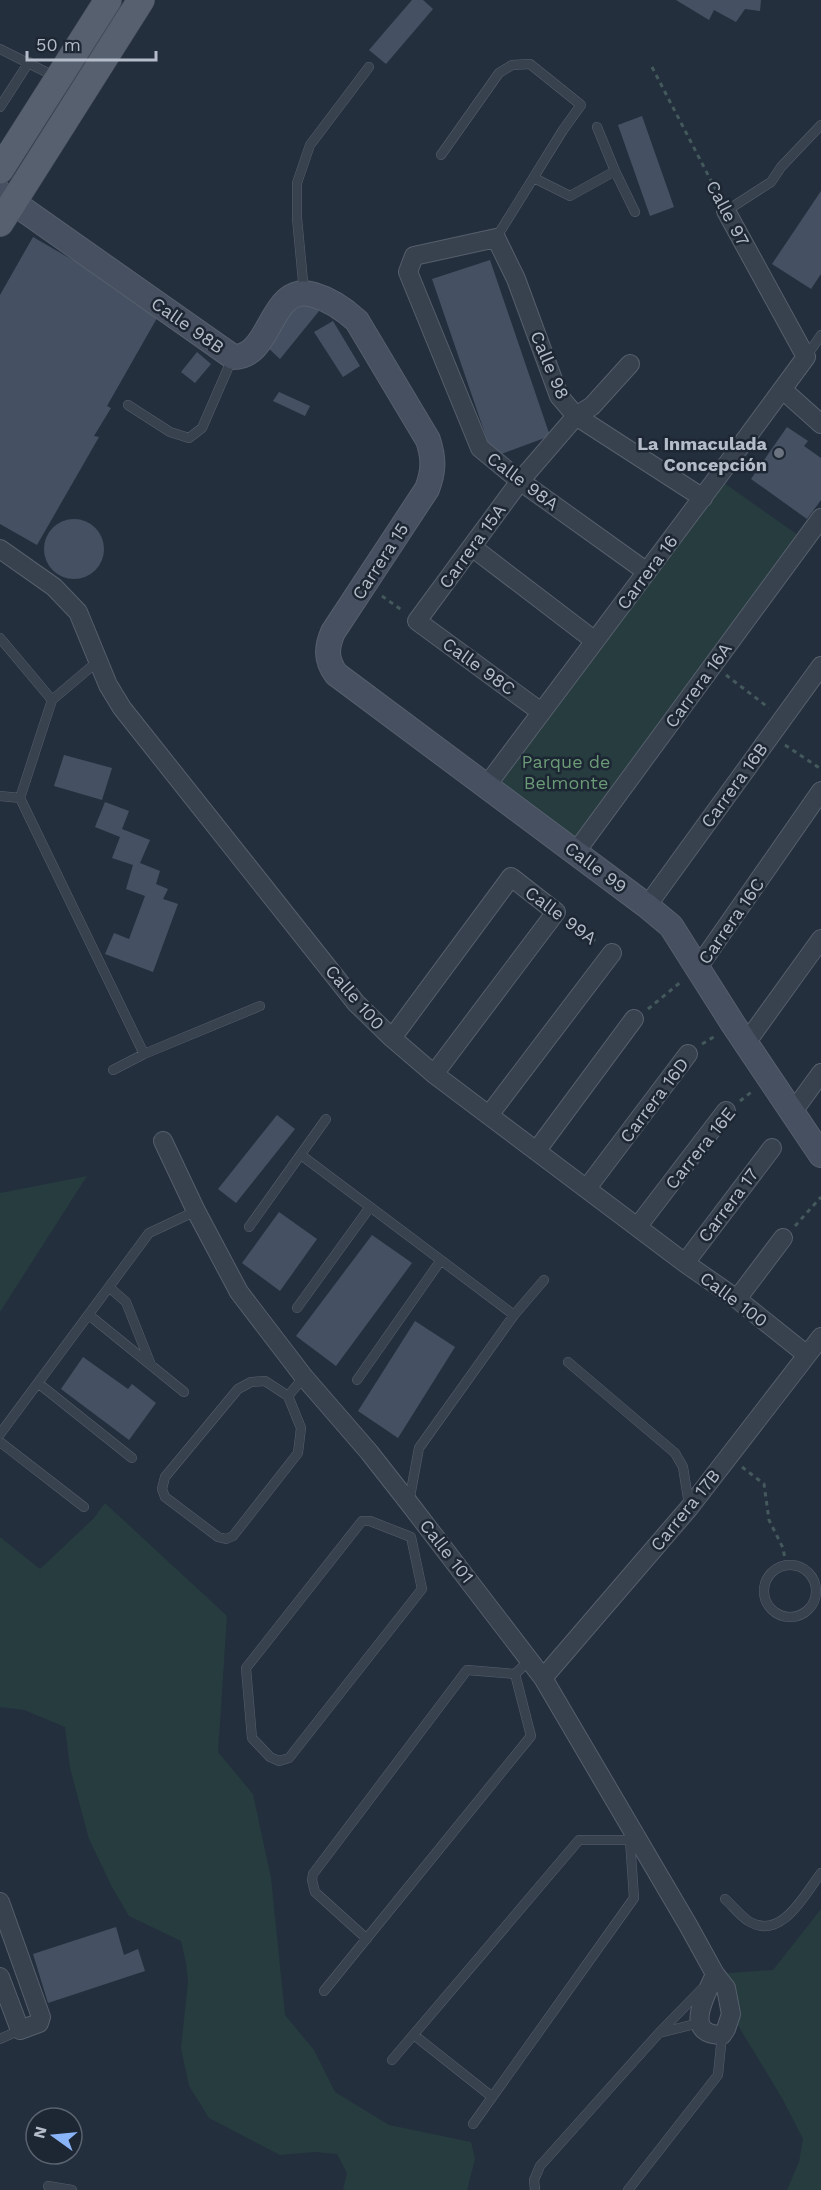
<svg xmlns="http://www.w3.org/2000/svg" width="821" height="2190" font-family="'Work Sans',sans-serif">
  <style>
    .green { fill: #263c3f }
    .building { fill: #455162 }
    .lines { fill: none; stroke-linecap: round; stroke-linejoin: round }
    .lane-casing { stroke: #565f6c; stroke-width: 10 }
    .street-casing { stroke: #565f6c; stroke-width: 20 }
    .secondary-casing { stroke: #565f6c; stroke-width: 26 }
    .primary-casing { stroke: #414a57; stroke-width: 28 }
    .path { stroke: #44595c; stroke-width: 3; stroke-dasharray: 4.5 4.5; stroke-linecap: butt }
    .lane { stroke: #38414e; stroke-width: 9 }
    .street { stroke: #38414e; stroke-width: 18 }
    .secondary { stroke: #465061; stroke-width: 24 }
    .primary { stroke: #56606e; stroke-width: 27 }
    .worship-dot { fill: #6b7280; stroke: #1d2633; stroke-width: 2 }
    .labels { text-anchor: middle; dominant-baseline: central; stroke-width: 5; stroke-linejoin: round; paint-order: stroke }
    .street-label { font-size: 18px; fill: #b4bcc9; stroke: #1d2633 }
    .poi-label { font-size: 18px; font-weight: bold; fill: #b4bcc9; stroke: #1d2633; text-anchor: end }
    .park-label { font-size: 18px; fill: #6b9a76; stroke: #1d2633 }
  </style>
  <rect width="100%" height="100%" fill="#242f3e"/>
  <path class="green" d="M717 478 805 540 575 853 487 785Z
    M87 1176 0 1312V1193Z
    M105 1503 227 1616 218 1752 253 1794 271 1878 285 2015 314 2050 335 2092 389 2125 471 2142 475 2159 467 2190H343L347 2173 337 2154 314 2152 280 2155 209 2118 189 2086 181 2048 188 1982 186 1963 181 1941 129 1916 112 1887 89 1839 70 1768 65 1727 24 1710 0 1707V1537L40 1569 94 1518Z
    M821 1909V2190H787L799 2162 803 2139 782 2098 731 2014 715 1974 773 1970Z"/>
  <path class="building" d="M412 0H423L433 9 386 64 369 50Z
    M676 0H761L760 11 745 9 736 22 714 10 709 20Z
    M642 116 674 207 650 216 618 125Z
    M821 191V274L811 289 772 264Z
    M33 237 161 311 107 406 111 408 94 436 99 437 37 545 0 524V295Z
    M490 260 550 436 493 457 432 279Z
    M304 297 319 311 280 359 266 346Z
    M333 321 360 366 343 377 314 332Z
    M197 352 211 364 195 383 181 372Z
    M279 392 310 406 305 416 273 401Z
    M787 427 808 441 804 446 821 458V500L807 519 751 479Z
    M44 549a30 30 0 1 1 60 0a30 30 0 1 1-60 0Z
    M64 755 112 768 102 800 54 786Z
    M105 802 129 811 122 829 150 840 140 863 160 871 156 884 168 889 163 899 178 904 153 972 105 954 114 933 129 939 145 896 126 889 133 865 112 858 120 837 95 827Z
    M277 1115 295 1129 236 1203 218 1189Z
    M279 1212 317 1239 280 1291 242 1263Z
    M372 1235 412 1263 336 1366 296 1336Z
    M415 1321 455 1347 398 1438 358 1411Z
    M83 1357 128 1389 132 1384 156 1403 129 1440 61 1389Z
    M116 1927 124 1955 138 1949 145 1971 48 2003 33 1954Z"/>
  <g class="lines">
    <defs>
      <path id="lane" d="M0 49 56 77
        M0 107 29 62
        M597 127 615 171 635 212
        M441 155 499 73 512 65 530 64 581 105 563 130 496 238
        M534 178 570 196 615 171
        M726 211 771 182 781 167 821 125
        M304 292 297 218V183L310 145 369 67
        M806 357 821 335
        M128 405 170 432 189 438 202 428 232 359
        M0 638 52 700
        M98 661 52 700 20 798 144 1054
        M0 796 20 798
        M113 1070 144 1054 260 1006
        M301 1155 514 1315
        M249 1227 326 1119
        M110 1288 126 1302 151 1365
        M297 1308 370 1207
        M89 1315 184 1392
        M568 1362 675 1453 683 1467 689 1505
        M357 1380 441 1260
        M265 1381 288 1396 301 1428 298 1453 233 1536 226 1539 218 1537 165 1497 162 1489 165 1477 238 1389 251 1382Z
        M38 1383 132 1458
        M288 1396 304 1377
        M0 1434 149 1233 196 1211
        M0 1442 84 1507
        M409 1502 419 1448 514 1315 544 1280
        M362 1521H370L411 1537 422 1589 289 1758 279 1761 270 1757 252 1738 246 1668Z
        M764 1591a26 26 0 1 1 52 0a26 26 0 1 1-52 0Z
        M725 1899C733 1906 741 1917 750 1922 782 1940 805 1894 821 1873
        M367 1939 315 1892 312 1880 313 1874 467 1670 515 1674
        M324 1991 531 1736 515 1674 530 1660
        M659 2033 699 2023
        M414 2035 491 2096
        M0 2039 20 2030
        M392 2060 579 1840H630L635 1836
        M473 2124 634 1898 630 1840
        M48 2186 72 2190
        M535 2190 534 2180 540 2166 659 2033 702 1989
        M628 2190 718 2075 722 2035"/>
      <path id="street" d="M783 390 821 424
        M472 547 595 641
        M0 549 54 587 78 612 108 685 122 708 356 1003 392 1038 434 1074 685 1263 737 1299 807 1355
        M647 572 520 481 480 448 408 272 414 256 496 238 516 279 559 396 576 416 703 498
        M541 712 417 621 520 481 576 416 592 406 630 364
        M487 785 717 478 806 357 726 211
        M575 853 821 518
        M647 906 821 666
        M697 969 821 791
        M392 1038 511 877 556 912 434 1074
        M746 1043 821 939
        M792 1113 821 1073
        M489 1115 612 953
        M163 1141 196 1211 239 1292 304 1377 369 1452 409 1503 543 1678 688 1925 715 1974 726 1988 731 2014 726 2029 722 2035C681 2035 707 1994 715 1974
        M537 1150 634 1019
        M587 1188 688 1054
        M638 1226 726 1111
        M685 1263 772 1148
        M737 1299 783 1238
        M543 1678 689 1508 821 1337
        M0 1902 41 2017 39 2023 20 2030 0 1977"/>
      <path id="secondary" d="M0 193 233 357C273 358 269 281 314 295 331 300 344 309 357 321L428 440C434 458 434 471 427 489L333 632C326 648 326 660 336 674L647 906 671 926 733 1024 821 1155"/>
      <path id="primary" d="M0 170 108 0
        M0 223 141 0"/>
    </defs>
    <use href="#lane" class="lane-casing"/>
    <use href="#street" class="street-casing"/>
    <use href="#secondary" class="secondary-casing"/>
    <use href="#primary" class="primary-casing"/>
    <path class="path" d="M652 67 719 196
      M382 596 403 611
      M726 675 769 708
      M785 745 821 769
      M570 922 598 943
      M648 1009 682 981
      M702 1044 717 1035
      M740 1101 754 1090
      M795 1226 821 1197
      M742 1467 764 1484 769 1520 783 1548 786 1564"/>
    <use href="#lane" class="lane"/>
    <use href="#street" class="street"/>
    <use href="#secondary" class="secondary"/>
    <use href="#primary" class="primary"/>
  </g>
  <circle class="worship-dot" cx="779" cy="453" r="6"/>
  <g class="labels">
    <g class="street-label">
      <text transform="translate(728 213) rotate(62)">Calle 97</text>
      <text transform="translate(188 325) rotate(35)">Calle 98B</text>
      <text transform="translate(550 365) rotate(67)">Calle 98</text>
      <text transform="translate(523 481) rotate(37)">Calle 98A</text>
      <text transform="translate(472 546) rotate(-54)">Carrera 15A</text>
      <text transform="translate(380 561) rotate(-57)">Carrera 15</text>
      <text transform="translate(647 572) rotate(-53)">Carrera 16</text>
      <text transform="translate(479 666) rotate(36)">Calle 98C</text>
      <text transform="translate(698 685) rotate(-54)">Carrera 16A</text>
      <text transform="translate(734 785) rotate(-54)">Carrera 16B</text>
      <text transform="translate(596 867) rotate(37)">Calle 99</text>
      <text transform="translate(561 915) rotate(37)">Calle 99A</text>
      <text transform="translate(731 921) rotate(-55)">Carrera 16C</text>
      <text transform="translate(355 997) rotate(49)">Calle 100</text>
      <text transform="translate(654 1100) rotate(-53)">Carrera 16D</text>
      <text transform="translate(700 1148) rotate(-51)">Carrera 16E</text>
      <text transform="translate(728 1205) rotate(-53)">Carrera 17</text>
      <text transform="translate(734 1299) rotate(37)">Calle 100</text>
      <text transform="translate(685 1510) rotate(-51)">Carrera 17B</text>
      <text transform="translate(447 1551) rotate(52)">Calle 101</text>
    </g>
    <g class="poi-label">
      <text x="767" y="443">La Inmaculada<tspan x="767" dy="21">Concepción</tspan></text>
    </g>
    <g class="park-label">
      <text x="566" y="761">Parque de<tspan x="566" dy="21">Belmonte</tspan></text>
    </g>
  </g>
  <g transform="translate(54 2136) rotate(285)"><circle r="28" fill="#1d2633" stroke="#59626f" stroke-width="1.5"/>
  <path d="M0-4.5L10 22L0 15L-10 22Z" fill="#8ab4f8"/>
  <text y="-9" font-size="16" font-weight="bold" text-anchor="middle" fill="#b4bcc9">N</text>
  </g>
  <path d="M27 51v9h129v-9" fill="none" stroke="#b4bcc9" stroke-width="3"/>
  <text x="36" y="51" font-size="18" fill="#b4bcc9" stroke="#1d2633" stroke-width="4.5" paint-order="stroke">50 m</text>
</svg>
